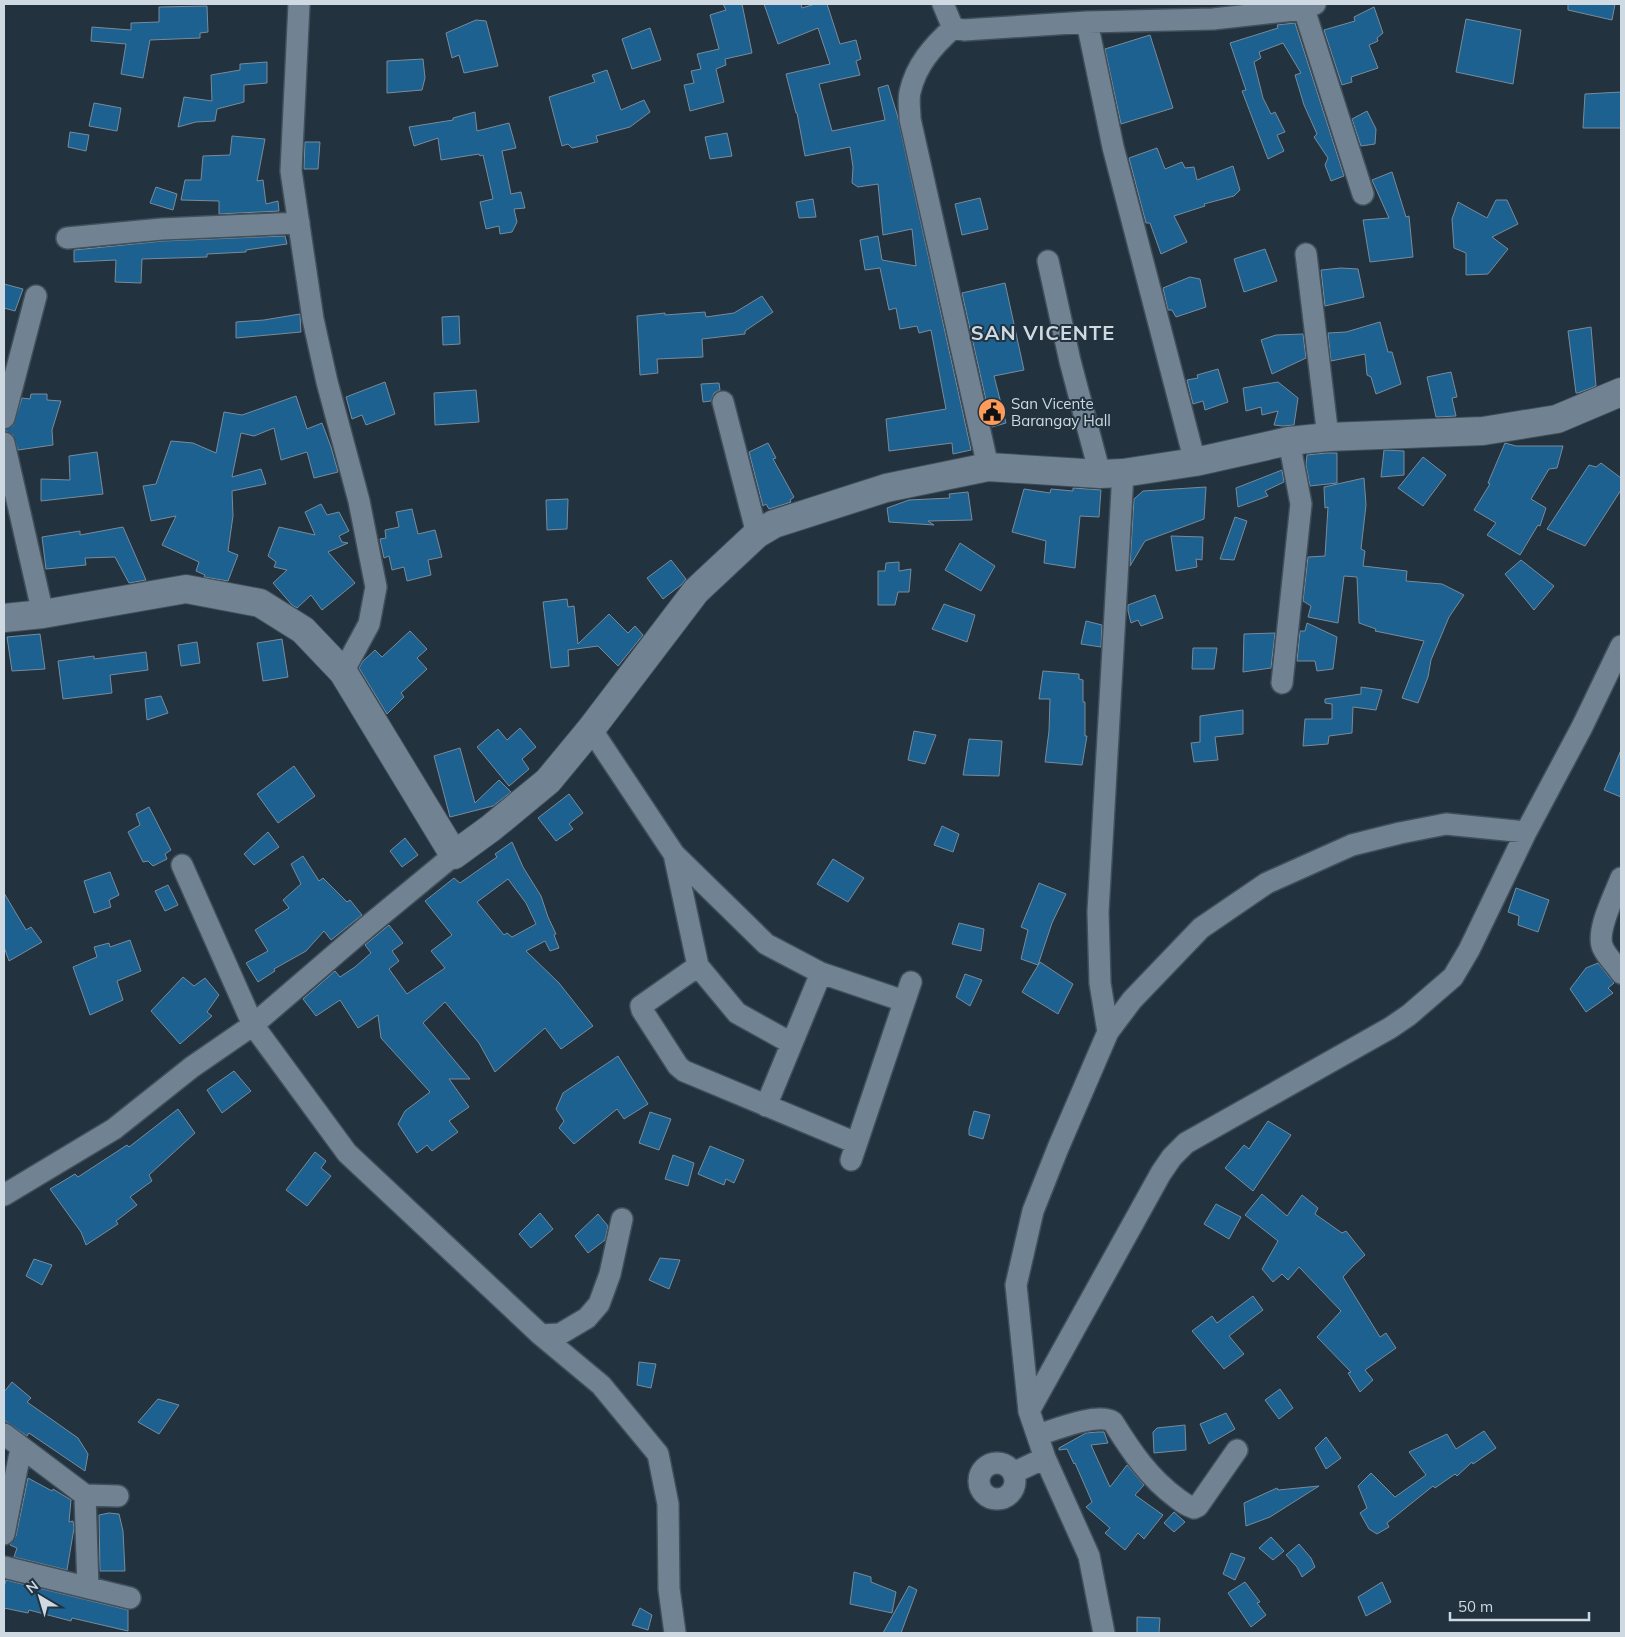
<svg xmlns="http://www.w3.org/2000/svg" width="1625" height="1637" font-family="Mulish,sans-serif">
  <style>
    .building { fill: #1d6190; stroke: #788b9a; fill-rule: evenodd }
    .lines { fill: none; stroke-linecap: round; stroke-linejoin: round }
    .minor-casing { stroke: #414f5a; stroke-width: 24 }
    .tertiary-casing { stroke: #414f5a; stroke-width: 30 }
    .minor { stroke: #718392; stroke-width: 21 }
    .tertiary { stroke: #718392; stroke-width: 28 }
    .labels { text-anchor: middle; dominant-baseline: central; stroke-width: 4; stroke-linejoin: round; paint-order: stroke }
    .poi-label { font-size: 15px; fill: #cfd9e1; stroke: #22323f; text-anchor: start }
    .district-label { font-size: 20px; font-weight: bold; letter-spacing: 1px; fill: #cfd9e1; stroke: #22323f }
  </style>
  <rect width="100%" height="100%" fill="#22323f"/>
  <path class="building" d="M723 4H742L752 53 725 59 726 65 716 69 724 102 690 111 684 85 694 83 691 71 701 69 697 54 719 49 710 15 726 10Z
    M764 4H801L802 8 815 4H827L840 44 856 40 861 59 856 61 860 75 819 84 832 131 885 120 878 88 888 85 897 114 971 450 953 454 952 443 889 451 886 419 946 409 931 330 919 333 917 326 900 329 896 308 889 310 880 268 865 270 860 240 878 236 882 260 916 266 912 229 883 235 878 184 858 187 852 183 853 167 850 147 805 156 797 113H796L786 74 830 64 818 28 778 44Z
    M1568 4H1615L1612 20 1568 10Z
    M207 6 208 32 200 33V38L150 40 143 78 121 74 126 44 91 41 92 27 131 30V23L159 22V7Z
    M1374 7 1383 33 1377 38 1378 41 1369 45 1378 68 1351 77 1352 82 1342 85 1324 30 1355 21 1354 17Z
    M1466 19 1521 30 1513 84 1456 72Z
    M476 20 486 21 498 66 464 73 459 55 452 58 446 33Z
    M1295 23 1344 176 1331 181 1325 165 1328 158 1314 137 1317 134 1304 105 1295 75 1301 73 1283 43 1259 52 1261 58 1254 62 1263 98 1271 114 1275 112 1285 132 1277 135 1284 151 1268 159 1242 91 1246 90 1230 43 1278 28 1277 25Z
    M650 28 661 60 632 69 622 39Z
    M1150 35 1173 108 1121 124 1105 49Z
    M423 59 425 78 422 90 387 93V61Z
    M267 62V83L244 85V102L217 109 215 121 196 122 178 127 184 97 212 101 211 75 240 70V64Z
    M607 70 621 110 644 100 650 112 630 127 596 136 598 142 572 148 568 144 562 146 549 97 595 82 592 75Z
    M1621 92V128H1583L1585 94Z
    M94 103 121 108 117 131 89 126Z
    M1367 111 1376 129 1375 144 1361 146 1352 119Z
    M475 112 477 131 509 123 516 148 502 151 511 194 521 192 525 208 514 209 517 222 512 232 500 234 499 226 486 229 480 202 493 199 483 155 480 156 479 154 441 160 438 138 414 146 409 127 453 120V118Z
    M70 132 89 135 86 151 68 147Z
    M727 133 732 156 710 159 705 137Z
    M232 136 265 139 257 181 263 180 266 204 278 201 279 211 219 214V201L181 200 185 180H201L203 156 230 155Z
    M305 142H320L318 169H304Z
    M1157 148 1165 169 1182 162 1185 168 1194 167 1197 180 1233 166 1240 190 1234 196 1204 204 1205 206 1174 216 1187 242 1161 254 1150 223H1146L1129 158Z
    M1392 172 1406 217 1409 216 1413 257 1370 262 1363 220 1389 218 1372 180Z
    M156 187 177 194 173 210 150 203Z
    M980 198 988 229 962 235 955 204Z
    M813 199 816 217 799 218 796 202Z
    M1496 200H1507L1518 224 1492 237 1508 249 1488 274 1466 275V253L1454 248 1452 219 1458 202 1487 218Z
    M285 236 287 244 246 250V252L207 254V257L142 259 141 283 115 282 116 260 74 262V250L163 241Z
    M1265 249 1277 281 1244 292 1234 259Z
    M1341 268 1358 269 1364 297 1325 306 1321 270Z
    M1190 277 1200 279 1206 307 1176 317 1172 310H1168L1163 288Z
    M1005 283 1024 370 994 376 1006 423 992 427 962 293Z
    M4 284 23 289 15 311 4 308Z
    M762 296 773 312 745 331V334L702 339 703 357 657 359 658 373 640 375 637 316 665 313V315L705 312 706 317 734 313Z
    M300 314 301 332 236 338V322L264 320Z
    M459 316 460 344 443 345 442 317Z
    M1380 322 1388 352H1392L1401 384 1376 394 1371 377 1367 375 1365 354 1331 361 1328 333 1346 332Z
    M1591 327 1596 386 1578 393H1576L1568 331Z
    M1303 334 1306 358 1272 374 1261 340 1276 335Z
    M1218 369 1228 402 1205 410 1203 401 1193 404 1187 380 1198 378 1197 375Z
    M1451 372 1457 397 1452 398 1456 416 1436 417 1427 377Z
    M385 382 395 414 366 425 362 415 352 419 346 397Z
    M1278 382 1298 398 1294 425 1283 426 1274 425 1278 411 1262 415 1261 407 1246 411 1243 388Z
    M719 383 720 390 714 393 711 401 703 402 701 384Z
    M476 390 479 422 435 425 434 393Z
    M31 394H47V400L61 401 52 430 53 445 18 450 13 435 4 430 13 426 22 398 30 399Z
    M296 396 307 429 322 423 331 447 338 472 314 478 307 452 281 460 274 428 254 436 241 433 232 477 261 469 266 484 232 491 233 516 228 551 238 555 228 581 204 577 205 575 196 571 199 562 162 545 176 516 151 521 143 486 156 484 171 441 193 443 216 453 224 412 242 415Z
    M768 443 776 458 773 459 794 497 790 500 791 502 769 509 766 504 763 506 749 452Z
    M1505 443 1516 446H1563L1557 468 1549 469 1531 499 1546 508 1540 526 1538 525 1520 555 1487 535 1496 523 1474 510 1490 484 1488 483Z
    M1384 450 1404 451V475L1381 477Z
    M97 452 103 494 41 501V479L70 480 69 456Z
    M1326 453H1337V483L1310 486 1306 465 1307 455Z
    M1423 457 1446 475 1423 506 1398 488Z
    M1601 463 1621 478V490L1585 546 1547 529 1589 465 1596 467Z
    M1282 470 1284 482 1265 491 1268 496 1238 507 1236 488Z
    M1364 478 1366 505 1361 549 1365 551 1363 566 1407 571 1406 581 1442 584 1464 595 1449 617 1431 660 1428 677 1418 703 1402 698 1424 641 1375 631 1376 629 1359 623 1357 577 1344 576 1338 623 1308 617 1311 606 1303 601 1308 557 1325 556 1328 507 1325 508 1324 487Z
    M1206 487 1204 519 1145 541 1130 566 1134 499 1143 491Z
    M1073 488 1101 490 1099 517 1080 516 1075 568 1044 563 1046 541 1012 532 1024 489 1050 493 1051 489 1073 491Z
    M968 492 972 520 928 521 934 525 889 522 887 508 909 500 950 498 949 494Z
    M568 499 567 529 547 530 546 500Z
    M321 504 327 515 339 512 349 531 339 536 342 542 348 543 328 552 355 583 322 610 311 595 297 608 292 605 273 583 287 570 274 567 276 562 268 556 279 527 315 535 305 512Z
    M412 509 418 534 435 530 442 557 428 560 431 575 407 581 404 567 392 570 389 556 384 558 380 539 386 538 385 530 399 527 396 512Z
    M1235 517 1247 521 1234 560 1220 559Z
    M123 527 146 580 129 583 115 557 85 558 86 565 46 569 42 537 80 531V535Z
    M1171 536 1203 537 1202 560 1196 559 1197 567 1176 571Z
    M960 543 995 566 981 591 945 570Z
    M671 560 686 579 681 585 663 599 647 578Z
    M1521 560 1554 586 1534 610 1505 574Z
    M899 562V571L911 569 909 592H898L895 605H878V571H885L886 563Z
    M1155 595 1163 618 1141 626 1138 620 1131 623 1128 611V605Z
    M567 599 568 607 574 606 578 644 609 614 628 633 635 626 643 635 618 666 598 646 568 650 569 666 551 668 543 602Z
    M944 604 975 615 967 642 932 629Z
    M1086 621 1102 625 1101 647 1081 644Z
    M1307 623 1337 637 1333 669 1317 671 1315 661H1297L1300 631H1305Z
    M410 631 427 649 417 658 427 669 401 693 404 697 387 714 359 668 363 661 375 650 382 657Z
    M1275 633 1271 668 1243 672 1244 634Z
    M40 634 45 669 12 671 7 637Z
    M282 639 288 677 263 681 257 643Z
    M197 642 200 663 181 666 178 645Z
    M1193 648H1217L1214 669H1192Z
    M146 652 148 670 110 675 112 693 63 699 58 661 94 656V659Z
    M1043 671 1079 674V679L1083 680V702H1085V736H1087L1082 765 1045 762 1049 731 1050 699H1039Z
    M1361 687 1382 690 1376 710 1353 707 1352 733 1329 736 1328 744 1303 746 1305 719H1332V704L1325 703V699L1361 694Z
    M161 696 168 713 147 720 145 699Z
    M1243 710V734L1215 737 1218 760 1194 762 1191 743 1200 742V716Z
    M520 728 536 747 522 759 529 769 509 786 477 747 498 729 507 740Z
    M914 731 936 735 925 764 908 760Z
    M969 739 1002 741 999 776 963 775Z
    M460 748 475 803 499 780 511 792 493 806 450 817 434 756Z
    M1621 750V797L1604 790Z
    M294 766 315 796 278 823 257 794Z
    M569 794 583 813 569 824 573 829 556 841 538 818Z
    M149 807 171 850 165 854 167 859 153 866 148 861 143 862 128 832 140 825 136 814Z
    M942 826 959 834 953 852 934 845Z
    M268 832 279 847 254 865 244 854Z
    M405 838 418 855 402 867 390 851Z
    M512 842 523 867 541 896 548 917 556 934 554 935 559 948 550 951 545 941 526 951 559 983 593 1026 561 1049 545 1028 495 1072 479 1043 445 1002 423 1023 470 1079H449L469 1107 449 1121 458 1132 432 1151 427 1145 417 1153 398 1124 405 1111 430 1092 381 1038 378 1015 358 1028 340 1000 316 1016 303 999 335 971 340 977 355 967 371 953 365 945 389 925 403 943 392 951 399 961 389 969 407 994 445 968 431 951 452 935 425 901 454 878 460 883 497 857 495 854ZM508 879 526 903 536 924 512 937 507 933 504 935 477 902Z
    M303 856 319 881 323 878 347 902 350 900 362 915 331 940 324 931 306 951 274 969 275 971 258 982 246 963 268 951 255 930 289 908 283 900 301 884 291 864Z
    M833 859 864 878 848 902 817 884Z
    M110 872 119 895 109 900 111 907 94 913 84 881Z
    M1039 883 1066 894 1052 923 1038 965 1021 959 1028 930 1021 927Z
    M168 885 178 905 165 911 155 891Z
    M1516 888 1549 900 1538 932 1518 925 1519 916 1508 912Z
    M4 893 26 930 31 927 42 942 9 961 4 947Z
    M959 923 984 929 981 951 952 944Z
    M130 940 141 971 117 981 123 1000 90 1015 73 967 97 957 94 947 109 943 110 947Z
    M1040 962 1073 984 1058 1014 1022 992Z
    M1598 963 1614 983 1608 988 1613 993 1586 1012 1570 989 1586 968Z
    M965 974 982 980 970 1006 956 997Z
    M183 977 194 986 205 978 219 995 207 1012 212 1016 180 1044 151 1011Z
    M618 1056 648 1104 624 1119 617 1109 574 1144 559 1128 564 1121 556 1109 563 1093Z
    M234 1071 251 1091 222 1113 207 1090Z
    M178 1109 195 1133 149 1175 152 1181 130 1197 137 1205 116 1221 118 1224 86 1245 81 1232 50 1189 75 1174 78 1177 127 1145 129 1147Z
    M974 1111 990 1115 983 1139 969 1135V1129Z
    M650 1112 671 1119 659 1150 639 1143Z
    M1268 1121 1291 1135 1253 1191 1225 1168 1244 1145 1249 1149Z
    M710 1146 744 1160 734 1183 726 1179 724 1185 698 1174Z
    M315 1152 326 1161 321 1168 331 1176 307 1206 286 1190Z
    M673 1155 694 1163 688 1186 665 1179Z
    M1262 1194 1287 1216 1302 1195 1318 1208 1315 1214 1342 1233 1346 1231 1365 1255 1353 1266 1343 1277 1380 1337 1386 1333 1396 1348 1365 1370 1373 1380 1360 1392 1348 1373 1351 1372 1317 1337 1341 1311 1299 1267 1288 1280 1282 1274 1273 1282 1262 1269 1278 1241 1245 1215Z
    M1216 1204 1241 1217 1229 1239 1204 1224Z
    M540 1213 553 1229 531 1248 519 1234Z
    M598 1214 608 1226 605 1240 588 1253 575 1236Z
    M660 1258 680 1260 669 1289 649 1280Z
    M34 1259 52 1265 42 1285 26 1276Z
    M1253 1296 1263 1310 1229 1336 1244 1354 1224 1369 1192 1331 1212 1316 1217 1323Z
    M639 1362 656 1364 651 1388 637 1385Z
    M12 1382 31 1398 27 1402 78 1438 88 1454 85 1471 29 1433 27 1436 4 1420V1392Z
    M1280 1389 1293 1408 1279 1419 1265 1400Z
    M158 1399 179 1405 159 1434 138 1422Z
    M1226 1413 1235 1429 1209 1444 1200 1424Z
    M1185 1425 1186 1450 1154 1453 1153 1432 1157 1428Z
    M1484 1431 1496 1448 1473 1464 1472 1462 1457 1476 1455 1474 1435 1488 1433 1486 1387 1523 1389 1527 1377 1534 1369 1529 1360 1513 1367 1508 1358 1486 1371 1473 1395 1497 1426 1475 1409 1452 1447 1434 1456 1449Z
    M1098 1432H1104L1108 1443 1091 1445 1110 1487 1127 1465 1144 1485 1135 1495 1163 1515 1144 1539 1138 1533 1125 1550 1105 1533 1110 1528 1086 1507 1092 1502 1075 1463 1074 1464 1067 1449 1059 1450V1448L1086 1433Z
    M1326 1437 1341 1458 1326 1469 1315 1448Z
    M28 1478 52 1491 53 1489 71 1500 69 1522 73 1521 74 1528 67 1570 14 1557 17 1548 10 1545 16 1536Z
    M1319 1486 1270 1517 1246 1526 1244 1503 1277 1488 1278 1490Z
    M1174 1512 1185 1522 1174 1532 1164 1523Z
    M109 1513 119 1514 123 1531 125 1571H100L99 1515Z
    M1271 1537 1284 1551 1273 1560 1259 1548Z
    M1299 1544 1311 1558 1315 1567 1302 1577 1297 1567 1286 1555Z
    M1231 1553 1245 1558 1235 1580 1223 1574Z
    M854 1572 871 1577V1582L896 1592 892 1613 850 1604Z
    M6 1580 128 1610V1631L72 1618 71 1621 29 1610 28 1613 4 1608V1587Z
    M1245 1582 1260 1602 1257 1603 1266 1615 1251 1627 1228 1593Z
    M1382 1582 1391 1602 1366 1616 1358 1597Z
    M909 1586 917 1590 901 1633H883Z
    M640 1608 652 1615 648 1630 632 1625Z
    M1137 1617 1160 1618 1159 1633H1137Z"/>
  <g class="lines">
    <defs>
      <path id="minor" d="M299 4 291 171 313 319 327 382 359 501 376 587 369 624 343 672
        M943 4 953 28
        M1304 9 1363 194
        M1087 22 1113 147 1195 462
        M67 238 162 229 299 223
        M1306 254 1328 437
        M1048 261 1070 361 1100 474
        M723 402 757 534
        M4 418 36 296
        M4 443 43 614
        M988 467 910 119C910 110 908 100 910 92 916 65 933 46 953 28L964 30 1087 22 1213 19 1304 9 1315 4
        M1282 683 1301 504 1289 441
        M591 729 674 854 766 944 821 973 904 1001
        M674 854 698 966 737 1013 791 1043
        M182 865 253 1025 347 1153 541 1335 601 1385 658 1454 668 1504 669 1589 675 1633
        M1621 878C1615 894 1595 932 1603 948 1607 957 1616 965 1621 973
        M698 966 641 1006 642 1010 678 1066 684 1071 856 1143
        M1108 1032 1100 983 1098 912 1123 473
        M766 1106 821 973
        M851 1160 911 982
        M4 1195 114 1129 192 1067 253 1025 368 926 454 855
        M541 1335 560 1334 587 1318 599 1304 610 1274 622 1219
        M1029 1411 1161 1173 1172 1157 1186 1143 1390 1028 1409 1015 1453 977 1469 950 1526 832 1582 727 1621 646
        M4 1434 85 1495 118 1496
        M1038 1435C1054 1430 1098 1412 1113 1422 1131 1451 1149 1478 1178 1499 1183 1503 1188 1506 1194 1508L1198 1506 1237 1450
        M979 1481a18 18 0 1 1 36 0a18 18 0 1 1-36 0Z
        M1013 1473 1045 1458
        M85 1495 88 1588
        M4 1534 21 1448
        M4 1567 130 1598
        M1104 1633 1089 1556 1045 1458 1029 1411 1016 1285 1033 1211 1058 1148 1108 1032 1132 1000 1201 928 1267 883 1352 845 1400 833 1446 824 1526 832"/>
      <path id="tertiary" d="M4 618 43 614 186 589 260 603 303 630 343 672 454 855 491 828 548 781 591 729 696 591 757 534 774 524 886 488 988 467 1100 474 1123 473 1195 462 1289 441 1328 437 1483 431 1557 419 1621 392"/>
    </defs>
    <use href="#minor" class="minor-casing"/>
    <use href="#tertiary" class="tertiary-casing"/>
    <use href="#minor" class="minor"/>
    <use href="#tertiary" class="tertiary"/>
  </g>
  <defs>
    <symbol id="civic-disc" viewBox="-11 -11 22 22"><circle r="9.5" fill="#ff9b5a" stroke="#22323f"/><path d="M-.6-6.5H3V-4.5H.6V-3L4-1V1h2V6H-6V1h2V-1L-.6-3ZM-1.2 2.5V6h2.4V2.5Z" fill="#111"/></symbol>
  </defs>
  <g fill-rule="evenodd">
    <use href="#civic-disc" x="976" y="396" width="32" height="32"/>
  </g>
  <g class="labels">
    <g class="poi-label">
      <text x="1011" y="403">San Vicente<tspan x="1011" dy="17">Barangay Hall</tspan></text>
    </g>
    <g class="district-label">
      <text x="1043" y="332">SAN VICENTE</text>
    </g>
  </g>
  <rect width="1625" height="1637" fill="none" stroke="#cfd9e1" stroke-width="10"/>
  <g transform="translate(40 1597) rotate(322)" stroke="#22323f" stroke-width="4" paint-order="stroke">
  <path d="M0-4L9 19L0 12L-9 19Z" fill="#cfd9e1"/>
  <text y="-8" font-size="14" font-weight="bold" text-anchor="middle" fill="#cfd9e1">N</text>
  </g>
  <path d="M1450 1612v8h139v-8" fill="none" stroke="#cfd9e1" stroke-width="2.5"/>
  <text x="1458" y="1612" font-size="15" fill="#cfd9e1" stroke="#22323f" stroke-width="4" paint-order="stroke">50 m</text>
</svg>
